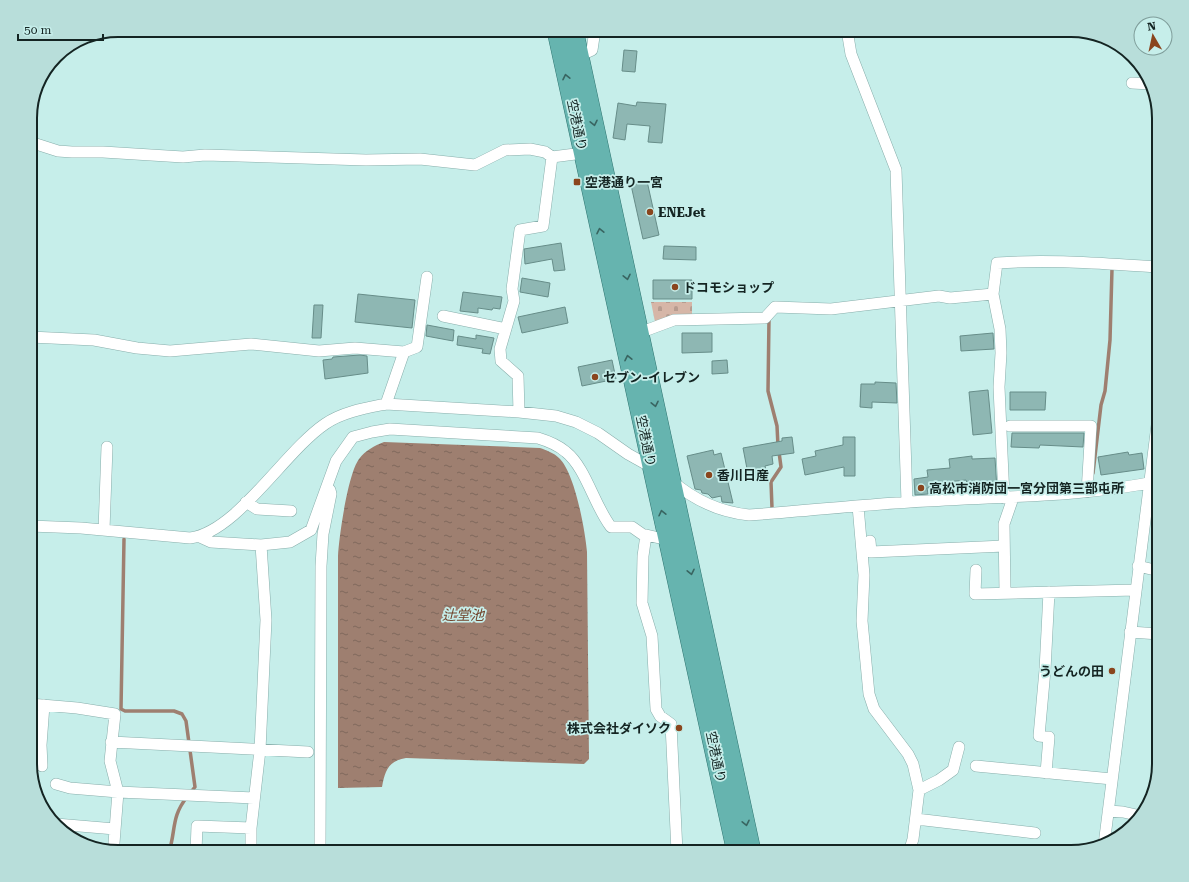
<svg xmlns="http://www.w3.org/2000/svg" width="1189" height="882" font-family="'Roboto Serif','Noto Sans JP',serif">
  <style>
    .cemetery { fill: url(#cemetery-stones) }
    .water { fill: url(#water-ripples) }
    .lines { fill: none; stroke-linecap: round; stroke-linejoin: round }
    .stream { stroke: #9e7f70; stroke-width: 3.5 }
    .building { fill: #8eb7b3; stroke: #678d89 }
    .minor-casing { stroke: #88aeab; stroke-width: 12 }
    .trunk-casing { stroke: #307571; stroke-width: 19 }
    .minor { stroke: #fff; stroke-width: 11 }
    .trunk { stroke: #66b4af; stroke-width: 18 }
    .oneway { stroke: #396561 }
    .poi-dot { fill: #8a451d; stroke: #c6eeea; stroke-width: 1.5 }
    .labels { text-anchor: middle; dominant-baseline: central; stroke-width: 3.5; stroke-linejoin: round; paint-order: stroke }
    .street-label { font-size: 13px; fill: #142422; stroke: #c6eeea }
    .poi-label { font-size: 13px; font-weight: bold; fill: #142422; stroke: #c6eeea; text-anchor: start }
    .water-label { font-size: 14px; font-style: italic; fill: #72432b; stroke: #c6eeea }
    .rim { fill: none; stroke: #142422; stroke-width: 2 }
  </style>
  <defs>
    <pattern id="cemetery-stones" width="16" height="16" patternUnits="userSpaceOnUse"><rect width="16" height="16" fill="#d6b6a7"/><path d="M2 7V4a2 2 0 0 1 4 0v3zM10 15v-3a2 2 0 0 1 4 0v3z" fill="#b79c8f"/></pattern>
    <pattern id="water-ripples" width="26" height="14" patternUnits="userSpaceOnUse"><rect width="26" height="14" fill="#9e7f70"/><path d="M2 4q2-2 4 0t4 0M15 11q2-2 4 0t4 0" fill="none" stroke="#80685c"/></pattern>
  </defs>
  <rect width="100%" height="100%" fill="#c6eeea"/>
  <path class="cemetery" d="M651 302H692V317L655 322Z"/>
  <path class="water" d="M384 442 540 448C546 450 554 453 559 458 575 473 585 530 587 552L589 759 584 764 406 758C388 761 385 771 382 787L338 788V556C339 536 348 474 359 459 366 450 374 446 384 442Z"/>
  <g class="lines">
    <path class="stream" d="M769 319 768 391 777 426 778 446
      M1093 473 1101 405 1105 391 1110 340 1112 269
      M772 508 771 482 781 467 779 452
      M124 539 121 709 125 711H174L182 714 186 721 195 787 190 793
      M169 852C176 830 171 817 187 797"/>
  </g>
  <path class="building" d="M624 50 637 51 635 72 622 71Z
    M637 102 666 104 662 143 648 142 650 126 627 124 625 140 613 138 618 103 636 106Z
    M647 181 659 235 643 239 631 185Z
    M561 243 565 270 554 271 552 259 525 264 524 249Z
    M664 246 696 247V260L663 259Z
    M522 278 550 283 548 297 520 292Z
    M653 280H692V299H653Z
    M463 292 502 297 500 309 493 308 492 310 478 308V313L460 311Z
    M358 294 415 300 412 328 355 322Z
    M314 305H323L321 338H312Z
    M565 307 568 323 522 333 518 317Z
    M427 325 454 330 453 341 426 336Z
    M682 333H712V352L682 353Z
    M993 333 994 349 961 351 960 336Z
    M476 335 494 338 490 354 482 353 483 349 457 345 458 336 476 339Z
    M360 355 367 356 368 373 325 379 323 360 332 359 333 357Z
    M612 360 616 379 582 386 578 367Z
    M727 360 728 373 712 374V361Z
    M875 382 896 383 897 403 872 402V408L860 407 861 384H875Z
    M988 390 992 433 973 435 969 392Z
    M1010 392H1046L1045 410H1010Z
    M1012 433H1084L1083 447 1040 445 1039 448 1011 447Z
    M792 437 794 453 772 456 773 464 765 466 767 475 749 479 743 448 782 441V438Z
    M843 437H855V476H844V467L805 475 802 459 816 456 815 451 843 445Z
    M713 450 714 455 721 453 733 503 722 502 721 496 712 498 708 494 702 493 701 490 695 489 687 456Z
    M1128 452 1129 455 1142 453 1144 469 1101 475 1098 457Z
    M972 456V459L995 458 997 490 982 491 981 482 967 483 966 480 946 482 947 486 927 488 928 494 915 495 914 479 928 477 927 470 950 468 949 459Z"/>
  <g class="lines">
    <defs>
      <path id="minor" d="M847 30 851 54 896 170 907 502
        M579 56 592 50 595 30
        M1132 83 1151 84
        M30 142 58 151 72 152H103L183 157 205 155 366 160 420 159 475 165 505 150 530 149 545 152 552 157
        M443 316 506 329
        M639 333 674 320 765 318 775 307 831 309 939 296 950 298 993 294
        M30 337 94 340 137 348 170 351 251 344 319 351 355 348 404 352 417 347 427 277
        M386 404 404 352
        M519 412 518 376 501 361 500 349 514 301 512 289 520 230 543 226 552 157 583 153
        M1010 426H1091L1087 492
        M672 481C694 500 720 512 749 515 808 511 867 504 927 501 1005 496 1082 497 1159 481
        M1004 498 999 387 1001 353 1000 329 993 294 997 263C1051 259 1105 264 1159 267
        M246 502 257 509 291 511
        M858 506 864 575 862 621 869 694 874 709 908 754 913 764 919 790 913 839 909 852
        M30 526 81 528 190 538C237 532 284 452 325 424 342 412 366 408 386 404L519 412 556 416 576 422 598 433 628 454 653 468
        M104 530 107 447
        M646 535 643 556 642 603 652 636 656 709 660 716 671 724 677 852
        M200 537 211 542 261 545 290 542 311 530 336 461 353 437 372 432 390 429 538 438C548 441 558 445 566 452 586 468 594 505 611 527H632L642 534 668 540
        M870 541 871 552 1004 546
        M1138 566 1159 571
        M976 570 975 594 1135 590
        M1005 592 1004 524 1013 498
        M1130 632 1159 634
        M30 704 77 708 115 714 110 761 118 792 114 843
        M111 742 308 752
        M42 766 41 745 44 705
        M976 766 1112 779
        M1046 773 1049 737 1039 736 1045 670 1049 592
        M56 784 70 788 118 792 254 798
        M919 790 939 780 953 770 959 747
        M1108 811 1123 812 1141 816
        M916 819 1035 833
        M56 824 115 829
        M1104 845 1159 409
        M196 852 197 826 251 828
        M251 852V828L260 750 266 620 261 545
        M320 852 321 566 323 534 331 494 330 490
        M814 852H824"/>
      <path id="trunk" d="M556 30 736 852
        M574 30 752 852"/>
    </defs>
    <use href="#minor" class="minor-casing"/>
    <use href="#trunk" class="trunk-casing"/>
    <use href="#minor" class="minor"/>
    <use href="#trunk" class="trunk"/>
  </g>
  <defs><path id="oneway-chevron" d="M-2-3.5L2.5 0L-2 3.5" fill="none" stroke-width="1.6" stroke-linecap="round" stroke-linejoin="round"/></defs>
  <g class="oneway">
    <use href="#oneway-chevron" transform="translate(566 77) rotate(-102)"/>
    <use href="#oneway-chevron" transform="translate(594 123) rotate(78)"/>
    <use href="#oneway-chevron" transform="translate(600 231) rotate(-102)"/>
    <use href="#oneway-chevron" transform="translate(627 277) rotate(78)"/>
    <use href="#oneway-chevron" transform="translate(628 358) rotate(-102)"/>
    <use href="#oneway-chevron" transform="translate(655 404) rotate(78)"/>
    <use href="#oneway-chevron" transform="translate(662 513) rotate(-103)"/>
    <use href="#oneway-chevron" transform="translate(691 572) rotate(78)"/>
    <use href="#oneway-chevron" transform="translate(746 823) rotate(78)"/>
  </g>
  <g class="poi-dot">
    <rect x="573" y="178" width="8" height="8" rx="2"/>
    <circle cx="650" cy="212" r="4"/>
    <circle cx="675" cy="287" r="4"/>
    <circle cx="595" cy="377" r="4"/>
    <circle cx="709" cy="475" r="4"/>
    <circle cx="921" cy="488" r="4"/>
    <circle cx="1112" cy="671" r="4"/>
    <circle cx="679" cy="728" r="4"/>
  </g>
  <g class="labels">
    <g class="street-label">
      <text transform="translate(577 125) rotate(78)">空港通り</text>
      <text transform="translate(646 441) rotate(78)">空港通り</text>
      <text transform="translate(716 757) rotate(78)">空港通り</text>
    </g>
    <g class="poi-label">
      <text x="585" y="182">空港通り一宮</text>
      <text x="658" y="212">ENEJet</text>
      <text x="683" y="287">ドコモショップ</text>
      <text x="603" y="377">セブン-イレブン</text>
      <text x="717" y="475">香川日産</text>
      <text x="929" y="488">高松市消防団一宮分団第三部屯所</text>
      <text x="1104" y="671" text-anchor="end">うどんの田</text>
      <text x="671" y="728" text-anchor="end">株式会社ダイソク</text>
    </g>
    <g class="water-label">
      <text x="463" y="615">辻堂池</text>
    </g>
  </g>
  <path d="M0 0H1189V882H0ZM118 37H1071A81 81 0 0 1 1152 118V764A81 81 0 0 1 1071 845H118A81 81 0 0 1 37 764V118A81 81 0 0 1 118 37Z" fill="#b8deda" fill-rule="evenodd"/>
  <path class="rim" d="M118 37H1071A81 81 0 0 1 1152 118V764A81 81 0 0 1 1071 845H118A81 81 0 0 1 37 764V118A81 81 0 0 1 118 37Z"/>
  <g transform="translate(1153 36) rotate(351)"><circle r="19" fill="#c6eeea" stroke="#7f9d9a"/>
  <path d="M0-3L7 15L0 10L-7 15Z" fill="#8a451d"/>
  <text y="-6" font-size="11" font-weight="bold" text-anchor="middle" fill="#142422">N</text>
  </g>
  <path d="M18 34v6h85v-6" fill="none" stroke="#142422" stroke-width="2"/>
  <text x="24" y="34" font-size="12" fill="#142422" stroke="#c6eeea" stroke-width="3" paint-order="stroke">50 m</text>
</svg>
